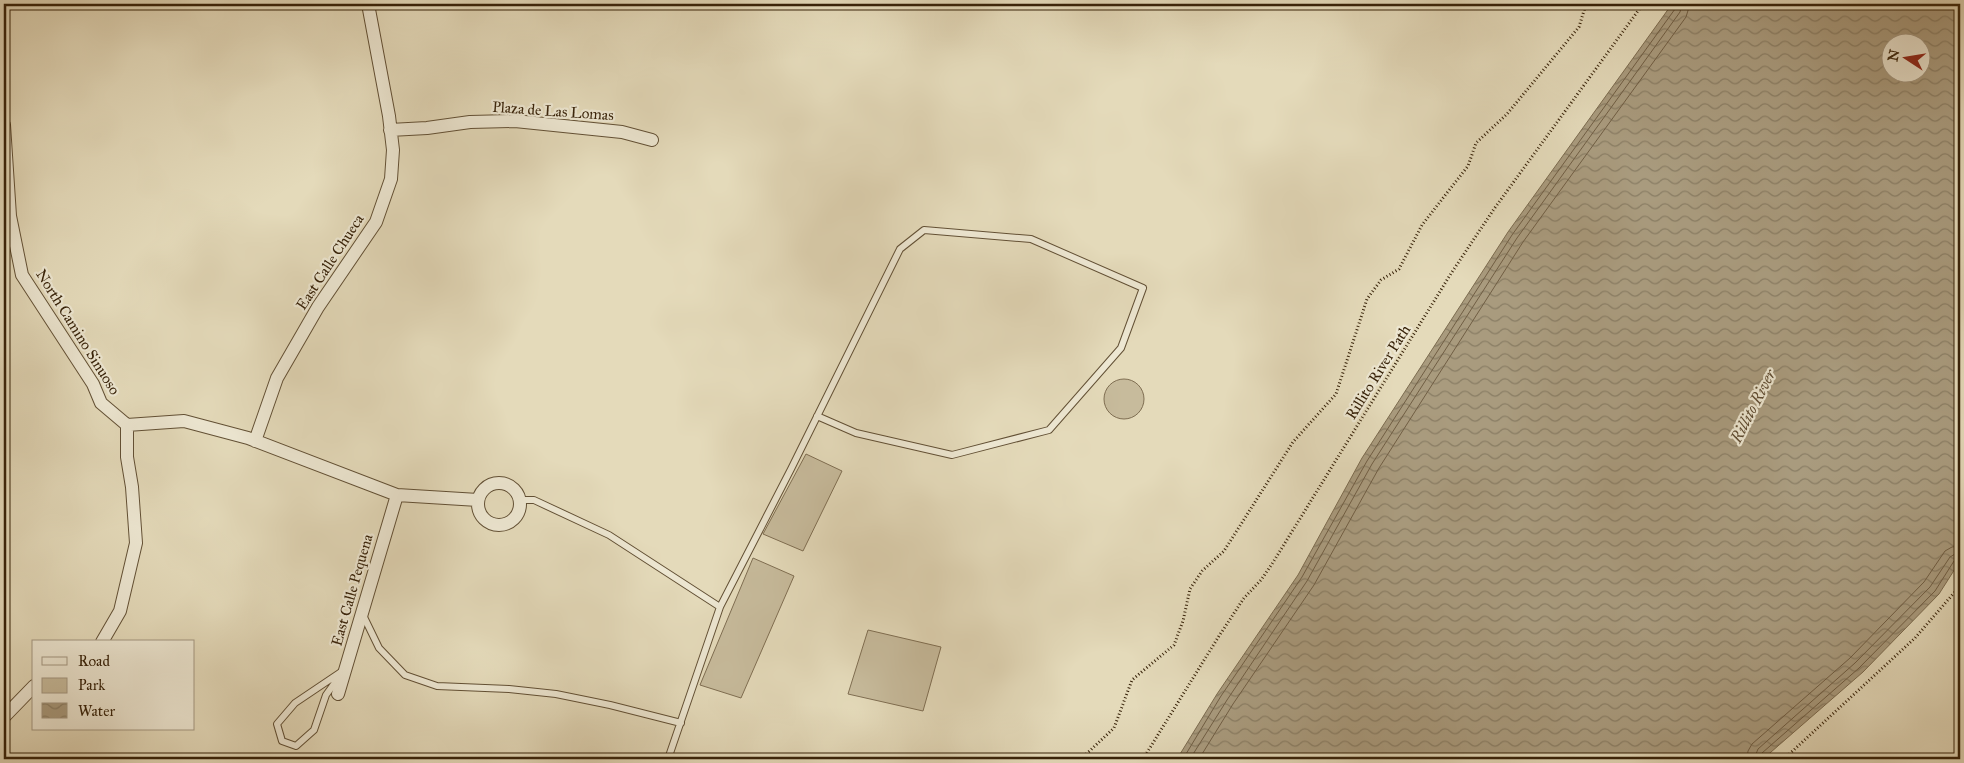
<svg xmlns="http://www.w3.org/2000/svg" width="1964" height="763" font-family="'IM FELL Great Primer',serif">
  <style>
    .park { fill: #c7bb9c; stroke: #7f6e52 }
    .water { fill: url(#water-waves); stroke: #7b6b4f; fill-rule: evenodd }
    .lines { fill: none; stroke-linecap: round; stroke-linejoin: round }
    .shore { stroke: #705e44; stroke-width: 1 }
    .lane-casing { stroke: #625035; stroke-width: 8 }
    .street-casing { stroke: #625035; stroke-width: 14 }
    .path { stroke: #372209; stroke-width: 3; stroke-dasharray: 1 2.5; stroke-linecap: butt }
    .lane { stroke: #ede7d2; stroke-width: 6 }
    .street { stroke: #ede7d2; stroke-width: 12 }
    .labels { text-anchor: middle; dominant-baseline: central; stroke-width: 4.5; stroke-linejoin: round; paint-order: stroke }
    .street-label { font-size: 15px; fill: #372209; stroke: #ede7d2 }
    .water-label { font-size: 16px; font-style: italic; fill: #5f4c32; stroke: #ede7d2 }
  </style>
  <defs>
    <pattern id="water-waves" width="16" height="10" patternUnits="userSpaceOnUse" patternTransform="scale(1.25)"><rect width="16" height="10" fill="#a99b7e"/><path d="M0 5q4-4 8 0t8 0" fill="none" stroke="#8a7e65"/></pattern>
  </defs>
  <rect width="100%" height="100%" fill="#e4daba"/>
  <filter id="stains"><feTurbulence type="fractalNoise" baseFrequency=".004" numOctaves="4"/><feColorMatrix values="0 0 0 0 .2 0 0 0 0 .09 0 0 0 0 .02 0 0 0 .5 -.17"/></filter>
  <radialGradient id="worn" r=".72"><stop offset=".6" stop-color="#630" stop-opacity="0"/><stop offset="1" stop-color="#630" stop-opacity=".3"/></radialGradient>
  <path class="park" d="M1104 399a20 20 0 1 1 40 0a20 20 0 1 1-40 0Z
    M806 454 842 471 803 551 763 534Z
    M753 558 794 576 741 698 700 685Z
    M868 630 941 647 923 711 848 694Z"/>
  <path class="water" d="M1672 4H1960V561L1939 594 1863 672 1763 759H1177L1217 694 1298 575 1362 458 1508 232ZM1892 42H1922V72H1892Z"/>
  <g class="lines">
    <path class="shore" d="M1183 759 1221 696 1302 577 1367 461 1512 235 1675 9 1676 4
      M1190 759 1227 700 1307 581 1372 464 1517 238 1680 12 1682 4
      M1199 759 1233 704 1314 585 1379 468 1523 242 1686 17 1690 4
      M1747 759 1748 751 1752 744 1850 658 1924 582 1945 551 1952 547 1960 546
      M1754 759 1758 749 1855 663 1930 587 1950 557 1955 554 1960 553
      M1760 759 1762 753 1859 668 1935 591 1954 561 1960 559"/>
    <defs>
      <path id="lane" d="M519 500H534L609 535 720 607
        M363 615 379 648 405 675 437 686 509 689 556 694 610 705 681 723
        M339 677 326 695 314 730 296 746 282 741 277 724 295 703 344 670
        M668 759 720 607 791 469 900 249 924 230 1031 239 1143 288 1121 348 1049 430 952 455 856 433 817 416"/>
      <path id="street" d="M4 125 10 216 22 275 93 384 101 403 127 425 184 421 248 438 397 495 478 500
        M390 130 427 128 470 122 515 121 622 132 652 140
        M255 441 277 378 318 307 376 222 391 179 393 150 389 116 368 4
        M478 504a21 21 0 1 1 42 0a21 21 0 1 1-42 0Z
        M102 642 120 611 136 543 132 487 127 457V425
        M338 694 397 495
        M4 717 34 686"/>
    </defs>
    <use href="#lane" class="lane-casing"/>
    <use href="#street" class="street-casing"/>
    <path class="path" d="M1081 759 1114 728 1132 680 1174 645 1183 621 1190 589 1202 571 1224 551 1293 442 1336 394 1367 299 1381 280 1399 269 1422 225 1468 166 1476 143 1507 114 1579 27 1586 4
      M1143 759 1219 636 1244 598 1261 580 1272 564 1452 272 1494 209 1643 4
      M1784 759 1915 638 1960 586"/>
    <use href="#lane" class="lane"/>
    <use href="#street" class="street"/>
  </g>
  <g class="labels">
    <g class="street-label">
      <text transform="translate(553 111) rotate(4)">Plaza de Las Lomas</text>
      <text transform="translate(330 262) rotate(-57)">East Calle Chueca</text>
      <text transform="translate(78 332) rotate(58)">North Camino Sinuoso</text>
      <text transform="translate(1378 372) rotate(-58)">Rillito River Path</text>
      <text transform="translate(352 590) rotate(-74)">East Calle Pequena</text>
    </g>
    <g class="water-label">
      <text transform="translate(1753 406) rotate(-63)">Rillito River</text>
    </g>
  </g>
  <rect width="1964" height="763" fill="none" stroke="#e4daba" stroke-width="20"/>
  <rect x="5" y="5" width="1954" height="753" fill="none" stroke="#372209" stroke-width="2.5"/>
  <rect x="10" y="10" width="1944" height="743" fill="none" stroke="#372209"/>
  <rect x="32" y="640" width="162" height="90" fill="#ede7d2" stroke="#a49882"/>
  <rect x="42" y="657" width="25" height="8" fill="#ede7d2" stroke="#a49882"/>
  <text x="78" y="666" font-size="15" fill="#372209">Road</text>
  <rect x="42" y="678" width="25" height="15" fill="#c7bb9c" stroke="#a49882"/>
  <text x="78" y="690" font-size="15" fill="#372209">Park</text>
  <rect x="42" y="703" width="25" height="15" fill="url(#water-waves)" stroke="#a49882"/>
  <text x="78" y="716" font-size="15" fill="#372209">Water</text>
  <g transform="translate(1906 58) rotate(282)"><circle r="24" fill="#ede7d2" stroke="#a49882"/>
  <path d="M0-4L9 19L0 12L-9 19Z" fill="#8f2418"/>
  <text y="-8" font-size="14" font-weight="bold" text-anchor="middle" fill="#372209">N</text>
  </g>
  <rect width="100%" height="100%" filter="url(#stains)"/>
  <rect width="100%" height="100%" fill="url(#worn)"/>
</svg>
